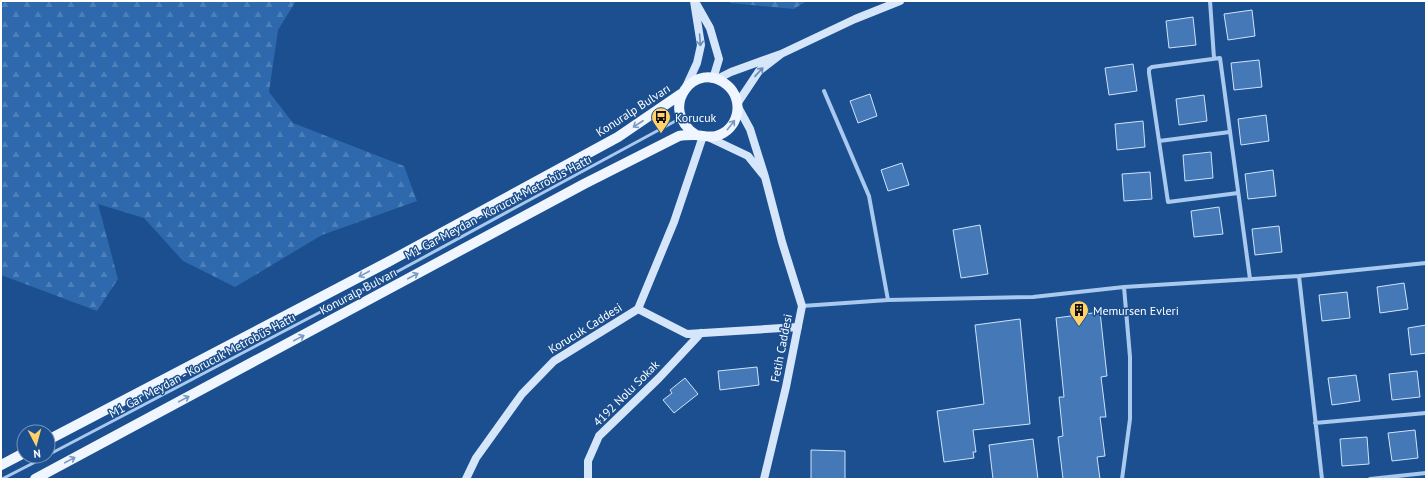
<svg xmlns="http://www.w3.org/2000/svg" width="1427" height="480" font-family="'PT Sans',sans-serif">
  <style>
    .forest { fill: url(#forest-firs) }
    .building { fill: #4478b7; stroke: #cfe3fa }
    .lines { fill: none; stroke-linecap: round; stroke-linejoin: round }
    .lane { stroke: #a9c9ee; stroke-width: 3 }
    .street { stroke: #a9c9ee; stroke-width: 4 }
    .secondary { stroke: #d6e6fa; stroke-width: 8 }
    .primary { stroke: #f0f6ff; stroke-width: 10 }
    .oneway { stroke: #668bba }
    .oneway2 { stroke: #7b9ac1 }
    .labels { text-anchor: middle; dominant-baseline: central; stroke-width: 3; stroke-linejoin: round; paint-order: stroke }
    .street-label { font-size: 12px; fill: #fff; stroke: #1b4f8f }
    .poi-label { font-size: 12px; fill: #fff; stroke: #1b4f8f; text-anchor: start }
  </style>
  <defs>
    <pattern id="forest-firs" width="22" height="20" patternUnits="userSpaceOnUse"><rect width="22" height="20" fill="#2e69ad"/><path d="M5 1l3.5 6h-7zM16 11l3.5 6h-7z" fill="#4d80b9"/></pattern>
  </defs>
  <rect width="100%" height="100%" fill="#1b4f8f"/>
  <path class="forest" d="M1 1H296L278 30 269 92 293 123 404 166 417 201 322 235 235 287 183 261 144 218 98 204 118 279 97 311 1 275Z
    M730 1H807L794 9 731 3Z"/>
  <path class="building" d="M1252 10 1255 36 1228 40 1224 14Z
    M1193 17 1196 45 1169 48 1166 21Z
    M1259 60 1262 87 1234 90 1231 63Z
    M1133 64 1137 91 1109 95 1105 68Z
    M870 94 877 116 858 123 850 101Z
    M1204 95 1207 121 1179 125 1176 99Z
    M1266 115 1269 141 1241 145 1238 119Z
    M1143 121 1145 147 1117 150 1115 124Z
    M1211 152 1213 178 1185 181 1183 155Z
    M902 163 909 185 888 191 881 170Z
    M1273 170 1276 196 1248 199 1245 174Z
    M1150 172 1152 199 1124 201 1122 174Z
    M1219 207 1223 234 1194 237 1191 211Z
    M980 225 988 274 961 278 953 230Z
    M1279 226 1282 252 1255 255 1252 229Z
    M1404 283 1408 309 1380 313 1377 287Z
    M1347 292 1350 318 1322 321 1319 295Z
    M1100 312 1107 376 1101 377 1106 417H1100L1105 456 1097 457 1100 479H1063L1058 437 1063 436 1059 397H1064L1056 318Z
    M1020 319 1030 424 973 430 976 452H973L974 458 944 462 937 411 984 404 975 325Z
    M1426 325V353L1411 355 1408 328Z
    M757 367 759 385 720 390 718 371Z
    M1417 371 1420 397 1392 400 1389 374Z
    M1356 375 1360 401 1332 405 1328 378Z
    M685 378 698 394 674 413 663 400 672 393 670 390Z
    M1415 430 1418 458 1392 461 1388 433Z
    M1367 437 1369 464 1342 466 1340 439Z
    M1033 439 1038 479H993L989 445Z
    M811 450 845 451V479H811Z"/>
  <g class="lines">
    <path class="lane" d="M48 455 391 275 681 118
      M2 479 47 456"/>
    <path class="street" d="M1210 1 1214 58
      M824 91 869 196 888 300
      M1159 141 1230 132
      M1238 193 1168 202 1149 73V69L1152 67 1220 58 1250 279
      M1299 276 1322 479
      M802 306 888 300 1033 297 1124 287 1299 276 1426 263
      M1315 423 1426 413
      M1122 479 1130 419V357L1124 287
      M1370 479 1426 473"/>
    <path class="secondary" d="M697 5 710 28 719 59 713 79
      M781 54 855 19 900 1
      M717 79 731 72 781 54 759 71 737 104
      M686 87 697 63 701 45 694 1
      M708 137 748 156 765 177 750 129 738 107
      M638 309 687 334 798 327
      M466 479 476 458 522 394 554 361 638 309 674 222 703 136
      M588 479V461L599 436 659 378 701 333
      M764 479 786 387 802 306 782 242 765 177"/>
    <path class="primary" d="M48 440 388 262 618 137 681 94
      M1 465 24 453
      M35 479 584 184 679 136C684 135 689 135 694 135 702 135 708 138 716 136 739 130 745 100 727 85 696 58 656 108 696 135"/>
  </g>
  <defs><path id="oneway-shaft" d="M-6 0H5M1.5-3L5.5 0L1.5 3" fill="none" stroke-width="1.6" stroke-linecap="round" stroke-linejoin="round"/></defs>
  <g class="oneway">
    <use href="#oneway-shaft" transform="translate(700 40) rotate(86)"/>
    <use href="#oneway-shaft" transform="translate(759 72) rotate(-47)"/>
  </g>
  <g class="oneway2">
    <use href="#oneway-shaft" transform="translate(638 124) rotate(147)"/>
    <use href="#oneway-shaft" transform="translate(731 125) rotate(-52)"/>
    <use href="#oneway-shaft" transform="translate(364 274) rotate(152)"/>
    <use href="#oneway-shaft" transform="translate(413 276) rotate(-28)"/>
    <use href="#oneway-shaft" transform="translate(299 338) rotate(-28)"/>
    <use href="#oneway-shaft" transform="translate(184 399) rotate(-28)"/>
    <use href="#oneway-shaft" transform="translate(70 460) rotate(-28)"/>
  </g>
  <defs>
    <symbol id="bus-pin" viewBox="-11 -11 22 30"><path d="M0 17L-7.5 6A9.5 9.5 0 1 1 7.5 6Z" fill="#ffd166" stroke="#1b4f8f"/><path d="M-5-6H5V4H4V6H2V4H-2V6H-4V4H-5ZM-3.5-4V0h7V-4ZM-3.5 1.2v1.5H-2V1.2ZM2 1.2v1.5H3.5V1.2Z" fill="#111"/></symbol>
    <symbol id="building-pin" viewBox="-11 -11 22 30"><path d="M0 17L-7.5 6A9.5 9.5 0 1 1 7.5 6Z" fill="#ffd166" stroke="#1b4f8f"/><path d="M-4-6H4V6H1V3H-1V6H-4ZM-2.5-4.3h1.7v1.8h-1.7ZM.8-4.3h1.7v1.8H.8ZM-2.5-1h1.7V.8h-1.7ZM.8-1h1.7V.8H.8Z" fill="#111"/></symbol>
  </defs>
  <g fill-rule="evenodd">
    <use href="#bus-pin" x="650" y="106" width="22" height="30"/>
    <use href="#building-pin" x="1068" y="299" width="22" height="30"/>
  </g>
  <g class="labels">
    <g class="street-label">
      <text transform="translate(633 110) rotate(-33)">Konuralp Bulvarı</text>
      <text transform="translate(498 207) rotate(-28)">M1 Gar Meydan - Korucuk Metrobüs Hattı</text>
      <text transform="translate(358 291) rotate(-28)">Konuralp Bulvarı</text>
      <text transform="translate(585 328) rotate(-32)">Korucuk Caddesi</text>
      <text transform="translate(781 348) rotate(-79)">Fetih Caddesi</text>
      <text transform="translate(202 365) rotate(-28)">M1 Gar Meydan - Korucuk Metrobüs Hattı</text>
      <text transform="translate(626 393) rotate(-45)">4192 Nolu Sokak</text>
    </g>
    <g class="poi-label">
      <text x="675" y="117">Korucuk</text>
      <text x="1093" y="310">Memursen Evleri</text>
    </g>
  </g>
  <rect width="1427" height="480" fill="none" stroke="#ffffff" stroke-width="4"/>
  <g transform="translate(36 444) rotate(174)"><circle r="19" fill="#1b4f8f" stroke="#7695bc"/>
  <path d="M0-3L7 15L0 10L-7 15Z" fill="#ffd166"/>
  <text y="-6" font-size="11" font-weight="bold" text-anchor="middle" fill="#ffffff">N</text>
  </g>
</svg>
